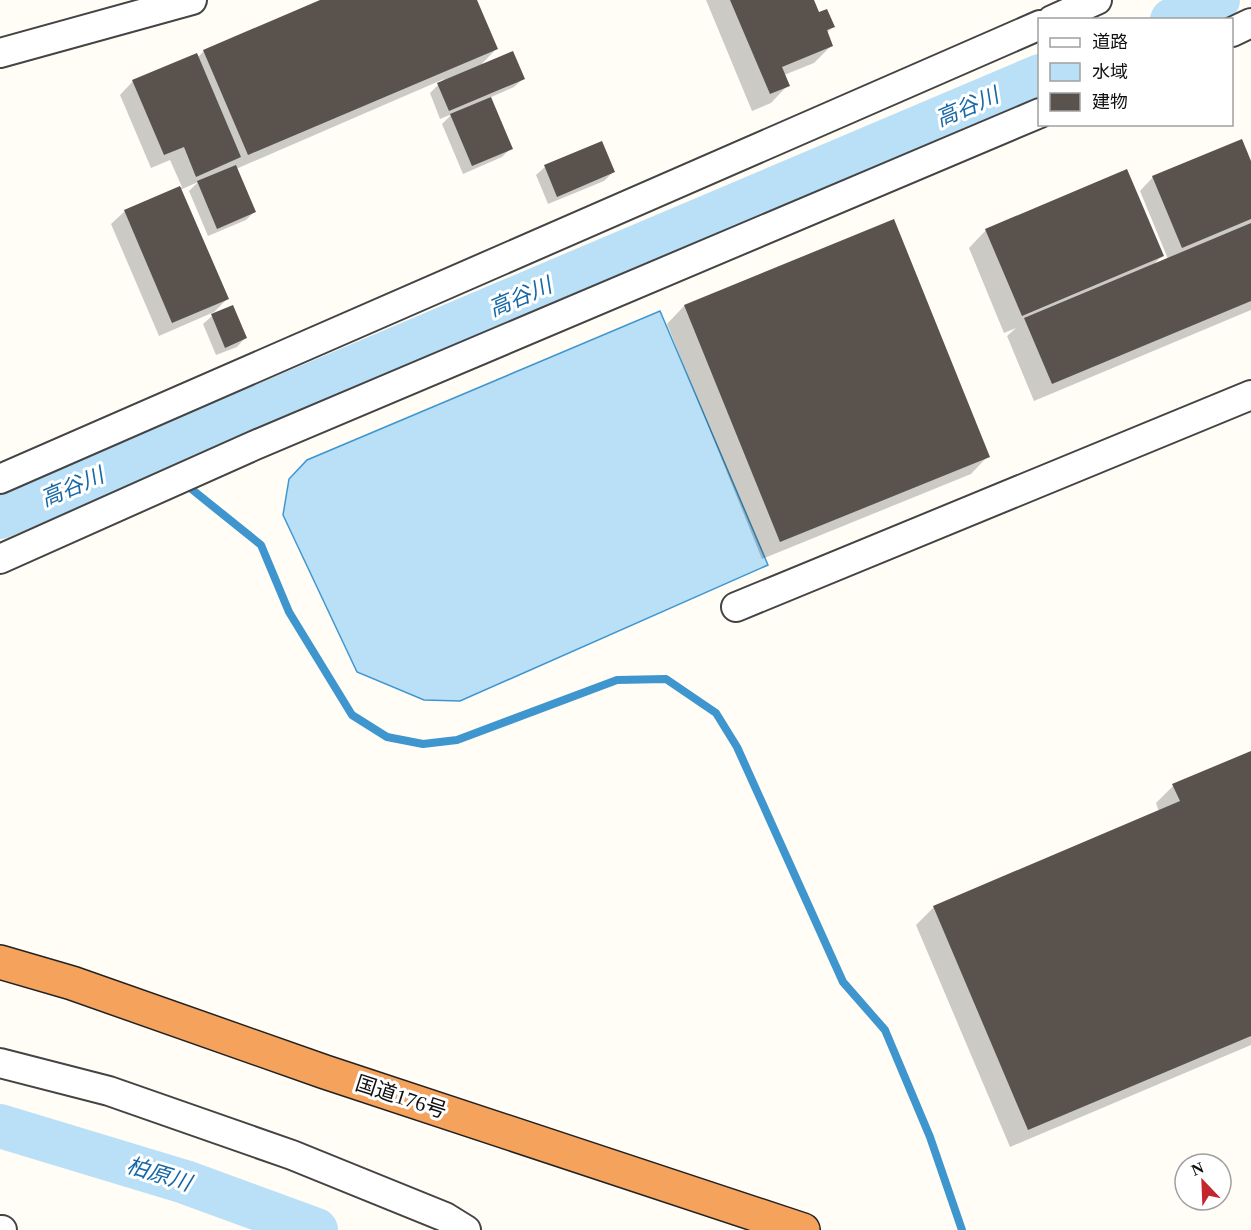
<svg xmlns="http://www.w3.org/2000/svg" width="1251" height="1230" font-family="'Times New Roman','Noto Sans JP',serif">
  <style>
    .water { fill: #b9e0f7; stroke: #3f96cf; stroke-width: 1.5 }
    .shadow { fill: #0003 }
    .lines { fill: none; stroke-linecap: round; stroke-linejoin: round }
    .stream { stroke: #3f96cf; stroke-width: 8 }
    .river { stroke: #b9e0f7; stroke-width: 44 }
    .building { fill: #5a524d }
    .street-casing { stroke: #444; stroke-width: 32 }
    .highway-casing { stroke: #222; stroke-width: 36 }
    .street { stroke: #fff; stroke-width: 28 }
    .highway { stroke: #f5a25d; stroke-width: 33 }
    .labels { text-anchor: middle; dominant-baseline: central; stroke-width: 6; stroke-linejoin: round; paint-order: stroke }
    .street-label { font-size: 21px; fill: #111; stroke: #fff }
    .water-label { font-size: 22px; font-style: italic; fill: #1768a6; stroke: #fff }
  </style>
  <rect width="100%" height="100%" fill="#fffdf5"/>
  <path class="water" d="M660 311 768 565 460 701 424 700 357 672 283 515 289 479 307 460Z"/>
  <path class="shadow" d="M324 0H476L496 49 478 68 523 79 514 87 489 98 511 148 502 157 463 174 442 124 452 114 440 119 430 93 444 79 236 169 255 211 246 220 208 236 189 191 198 182 180 190 227 299 214 312 159 336 111 224 125 211 182 187 170 160 151 168 120 95 133 81 197 58 204 51Z
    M706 0H813L819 14 833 26 827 33 832 45 814 63 784 75 788 85 771 103 752 111Z
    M1251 165V310L1034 401 1007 336 1016 328 1004 333 969 248 986 230 1162 256 1153 265 1168 259 1140 191 1153 177Z
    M545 167 613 172 604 181 548 204 536 175Z
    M893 221 988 456 971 474 762 559 667 324 684 306Z
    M212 316 245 338 237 347 216 355 203 324Z
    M1251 753V1045L1010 1147 916 925 934 907 1159 812 1156 803 1173 786Z"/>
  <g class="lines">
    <path class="stream" d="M147 457 172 474
      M184 483 261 545 289 612 352 715 387 737 423 744 457 740 617 680 666 679 716 713 737 747 843 982 885 1030 930 1137 962 1230"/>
    <path class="river" d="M1172 20 1218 0
      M0 517 1040 76
      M0 1126 185 1182 316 1230"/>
  </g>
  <path class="building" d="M320 0H477L498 49 248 155 203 50Z
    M730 0H814L819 12 827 9 835 27 827 30 833 46 782 67 790 86 770 94Z
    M513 51 525 79 449 111 437 83Z
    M197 53 241 157 196 177 184 147 164 155 132 80Z
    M491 97 513 149 472 166 450 114Z
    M1242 139 1251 161V219L1182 248 1152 176Z
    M602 141 615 172 557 197 544 165Z
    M236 165 256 212 217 229 197 181Z
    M1127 169 1164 256 1022 316 985 229Z
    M180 186 229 299 172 323 124 210Z
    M894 219 990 457 780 542 684 305Z
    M1251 223V301L1052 384 1024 318Z
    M233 305 247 338 225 348 211 314Z
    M1251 751V1036L1028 1130 933 906 1180 801 1172 784Z"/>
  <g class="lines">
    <defs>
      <path id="street" d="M1052 20 1097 0
        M1232 32 1251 23
        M0 53 192 0
        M0 479 1040 25
        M0 559 253 446 1040 113
        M736 607 1251 395
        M0 1063 109 1091 292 1155 445 1217 466 1230
        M0 1230H2"/>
      <path id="highway" d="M0 962 72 983 325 1072 803 1230"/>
    </defs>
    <use href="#street" class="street-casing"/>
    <use href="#highway" class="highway-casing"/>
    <use href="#street" class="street"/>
    <use href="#highway" class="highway"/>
  </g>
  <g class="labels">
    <g class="street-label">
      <text transform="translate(401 1097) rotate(18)">国道176号</text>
    </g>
    <g class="water-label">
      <text transform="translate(967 107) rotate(-23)">高谷川</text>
      <text transform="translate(520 297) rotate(-23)">高谷川</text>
      <text transform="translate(72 487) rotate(-23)">高谷川</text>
      <text transform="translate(159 1174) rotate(17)">柏原川</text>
    </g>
  </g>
  <rect x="1038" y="18" width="195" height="108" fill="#ffffff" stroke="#a0a0a0" stroke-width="1.5"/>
  <rect x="1050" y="38" width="30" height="9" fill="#ffffff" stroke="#a0a0a0" stroke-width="1.5"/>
  <text x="1092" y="48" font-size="18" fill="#111111">道路</text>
  <rect x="1050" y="63" width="30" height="18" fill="#b9e0f7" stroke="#a0a0a0" stroke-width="1.5"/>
  <text x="1092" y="78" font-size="18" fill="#111111">水域</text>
  <rect x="1050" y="93" width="30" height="18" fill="#5a524d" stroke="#a0a0a0" stroke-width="1.5"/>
  <text x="1092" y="108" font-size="18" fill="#111111">建物</text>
  <g transform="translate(1203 1182) rotate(337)"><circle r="28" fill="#ffffff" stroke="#a0a0a0" stroke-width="1.5"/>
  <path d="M0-4.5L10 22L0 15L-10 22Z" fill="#c4262e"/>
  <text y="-9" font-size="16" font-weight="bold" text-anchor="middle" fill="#111111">N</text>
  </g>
</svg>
